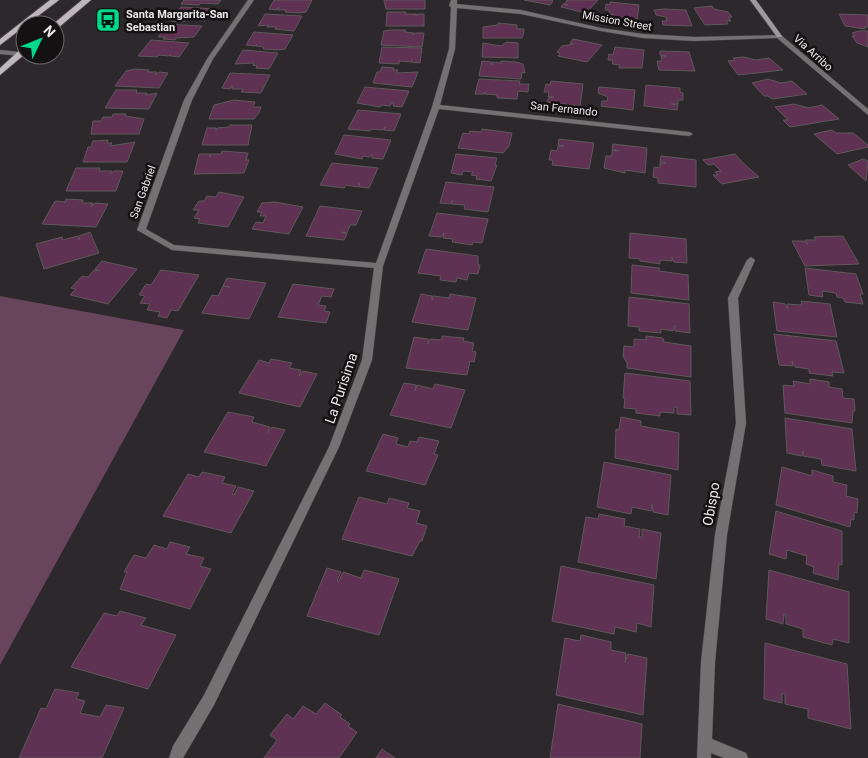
<svg xmlns="http://www.w3.org/2000/svg" width="868" height="758" font-family="Roboto,sans-serif">
  <style>
    .green { fill: #68445d }
    .building { fill: #5f3152; stroke: #5e585b }
    .lines { fill: none; stroke-linecap: round; stroke-linejoin: round }
    .street-casing { stroke: #484346; stroke-width: 1 }
    .secondary-casing { stroke: #484346; stroke-width: 1 }
    .primary-casing { stroke: #484346; stroke-width: 2 }
    .street { fill: #747173; fill-rule: evenodd }
    .secondary { fill: #9e999c; fill-rule: evenodd }
    .primary { fill: #beb8bc; fill-rule: evenodd }
    .labels { text-anchor: middle; dominant-baseline: central; stroke-width: 5; stroke-linejoin: round; paint-order: stroke }
    .far-poi-label { font-size: 11px; font-weight: bold; fill: #ece8ea; stroke: #141113; text-anchor: start }
    .far-street-label { font-size: 11px; fill: #ece8ea; stroke: #141113 }
    .street-label { font-size: 14px; fill: #ece8ea; stroke: #141113 }
  </style>
  <rect width="100%" height="100%" fill="#2d282b"/>
  <path class="green" d="M0 296 184 330 0 665Z"/>
  <path class="building" d="M184 0H221L218 4 201 3 199 5 181 4Z
    M274 0H312L306 12 298 13 285 12 286 10H278L279 7 277 10 269 9Z
    M384 0H425V9H386Z
    M524 0H552L553 1 550 5Z
    M566 0H598L586 13 561 7 563 4 568 5 564 4 568 0Z
    M610 2 639 5 637 21 608 18 609 15 614 14H609V10H605L606 4 610 5Z
    M712 6 714 9 728 12 732 17H728L731 21H726L728 24 705 25 694 8Z
    M181 7 215 9 205 21 190 18 183 22 171 21Z
    M664 9 686 10 692 26 663 25 662 21H667L666 17 656 15 654 10Z
    M387 12H406L405 14H416V16L417 14H424V26H386Z
    M265 14 302 16 294 31 275 29 276 27H267L268 25 258 26Z
    M839 14 868 15V27H864L865 29 845 26Z
    M498 23 517 25V29H524L523 36 522 38H483V27L498 25Z
    M164 24 202 26 194 37 176 38 175 40 163 39 165 37H158L161 33 154 32Z
    M391 30H406L405 32 414 33 413 35 415 33H424L422 47 381 45 384 31Z
    M859 31H868V47L857 43 852 36H855L852 33Z
    M254 32 293 35 285 49 277 50 263 49 264 47 256 46 257 44 255 46 246 45Z
    M573 39 602 45 587 62 558 56 560 53 557 52 562 46 574 44 570 43Z
    M151 40 189 43 179 57 170 56 171 54 169 56 159 55 157 57 138 56Z
    M506 42 518 43V58L482 57 483 43 501 46Z
    M382 47 422 48 420 63 411 62 412 59 411 62 399 61V64L379 63Z
    M615 47 644 50 642 68H619L620 65 612 64 613 60H608L609 54 613 55Z
    M243 50 278 53 269 69 256 68 257 66 253 65 254 63 235 64Z
    M660 51 689 52 695 71 659 70 657 61H662L661 56H666L660 55Z
    M743 57 756 60 769 58 783 70 738 75 728 61 735 60 733 58Z
    M482 61 491 62 492 65V62L501 63V61L516 62 523 64 525 73 522 72 521 79 479 76Z
    M382 67 394 68 393 70H398L396 73 418 72 412 87 373 83 377 72H380Z
    M135 69 149 70 148 72H157L155 75 159 72 168 73 159 88 115 86 126 71Z
    M230 73 270 75 261 93 241 92 243 89H232V86L230 89 222 88Z
    M479 79 520 81 519 84H529L528 92 518 91 517 99 497 98V95L485 94V92L484 94H475Z
    M768 79 781 83 792 81 807 94 772 99 768 96H764L752 83Z
    M551 81 583 84 580 106 547 102 549 98 554 97H548L549 92H544L546 84 550 85Z
    M646 85 680 88V92L683 93V100H678V104H671L678 105 677 110 644 106Z
    M365 87 409 91 402 107 393 106 394 103H392L390 106 381 105 380 107 357 103Z
    M599 87 635 90 633 110 601 106 602 101H607L608 97 598 93Z
    M116 90H137L136 93H147L146 95 157 93 149 109 105 108Z
    M234 100 255 102 253 107H261L259 113 254 119H209L214 105Z
    M794 104 808 108 822 105 839 119 790 127 783 120H788L775 107Z
    M358 110 401 114 394 131 384 130 385 127 383 130 371 129 370 131 348 129Z
    M113 114H126L125 116 144 119 139 134H91L93 121H101L103 117H112Z
    M230 125H252L248 145H202L207 128H216V131L217 128 229 127Z
    M482 129 512 133 509 146 503 153 458 148 463 133 469 134 470 131 481 132Z
    M832 130 836 133H853L868 145V147L837 154 814 134Z
    M344 135 391 140 383 159 372 158V154L370 157 363 156 362 159 335 154Z
    M559 139 594 143 589 169 552 165 553 160H549L551 150 557 151 558 146H564L558 145Z
    M108 140 107 143H112L110 146 135 142 127 162H83L88 147H91L93 141Z
    M613 144 647 148 645 173 625 170V173L604 168 606 156H612V150L619 151 612 149Z
    M222 151 248 153 246 160H249L244 173 194 174 199 154H210V157L211 154H221Z
    M456 154 497 158 495 165H497L491 181 476 179 477 176 471 175 473 172 463 171 462 175 451 173Z
    M735 154 742 162 759 177 722 184 713 175H718L715 172 721 171 714 164 708 165 703 160Z
    M661 156 696 160V187L658 183V178L653 177 654 167 660 168V163H666L660 162Z
    M863 159 868 161 866 181 848 165Z
    M332 163 378 168 369 188 359 187 360 183 358 187 346 185 344 188 320 185Z
    M76 168H100L99 171H112L110 174 114 171H123L116 191H66Z
    M446 182 494 187 488 212 464 209 465 205 451 204 453 200 450 204 440 203Z
    M219 192 244 197 228 227 198 223 200 219 194 218 199 210H193L199 201H204L207 196 216 197Z
    M66 199 83 200 82 203H93L91 207 95 203 108 204 96 227 42 224 55 201 65 202Z
    M275 202 303 207 289 234 252 229 256 222 263 223 266 216H260L262 212H257L262 203Z
    M320 206 362 211 356 225H350L347 233 341 232 347 234 344 240 306 236Z
    M437 213 488 219 482 243 473 242 472 245 452 242 453 239 443 238 444 233 441 237 429 236Z
    M90 232 99 253 44 269 36 244 62 237 63 240 78 236 79 240V236Z
    M630 233 686 239 687 263 674 262 672 257V261L660 260V264L640 261V259L629 258Z
    M843 236 859 264 805 266 792 241H804L808 244 805 240H816L814 237Z
    M426 249 478 256V265H480L478 274 469 273 467 280 457 278 456 282 440 280 441 276 418 273Z
    M102 261 137 269 108 304 70 295 76 289 71 288 82 276 88 277 94 270 100 271 95 269Z
    M632 265 659 268V271L688 275 689 300 631 293Z
    M805 268 856 274 863 294H860L863 304 845 302 843 298 837 297 836 293 822 291 823 297 809 295Z
    M161 270 199 275 178 311 171 310 167 318 158 316 160 312 147 310 150 304 140 303 145 296 139 295 146 284 151 285Z
    M227 278 266 283 249 319 202 313 212 295 218 296 223 286 230 287 223 286Z
    M293 284 334 289 331 297 322 296 318 305 326 306 324 311 330 312 326 323 278 317Z
    M421 294 432 296V300L433 296 449 298 450 294 476 298 468 330 412 322Z
    M629 297 689 304 690 333 675 331V325L673 331 661 329V333L639 331V327L628 326Z
    M801 301 830 304 837 337 777 331 773 302 785 304 788 309 787 304 802 305Z
    M774 334 836 341 844 373 832 372 833 376 809 373V369L795 367 792 361 793 366 779 365Z
    M442 336 464 338 463 341 474 343 472 351 476 352 474 362 470 361 467 375 406 368 414 337 428 339V344L430 339 442 340Z
    M646 336 663 338 664 342 691 346V377L627 368V363L623 356 624 346 634 347V339L646 340Z
    M271 359 292 363 289 368 301 370 299 376 303 371 317 374 300 407 239 393 259 360 269 363Z
    M625 373 690 381 691 415 677 414V407H674V413L660 412V416L636 413V409L624 408 625 398H623Z
    M810 379 829 382V387L842 389 843 398 854 399 855 411H853L852 423 785 413 783 385 794 386 793 381 810 384Z
    M404 383 416 385 415 391 417 385 433 389 435 384 465 390 451 428 390 415Z
    M228 412 254 417 252 422 270 427 267 433 272 427 285 430 266 466 204 452Z
    M621 417 641 421V426L679 433 678 470 615 458 616 429 619 430Z
    M785 418 852 429 856 471 822 465 821 459 803 456V451L802 456 787 453Z
    M383 434 398 438 396 444 408 447 410 441 417 442 419 437 439 441 434 454 438 455 425 485 366 471Z
    M604 462 671 475 668 515 653 512 652 504 651 511 632 507 631 514 597 507Z
    M782 467 812 476V470L833 476V482L847 485 846 496 858 499 857 513 854 512V520L851 519 850 527 776 505Z
    M202 472 225 477 222 483 236 486 232 494 234 495 238 487 254 491 231 533 163 516 188 474 199 477Z
    M359 497 387 504 389 498 409 503 407 508 420 511 416 523 427 526 422 541H420L412 556 342 539Z
    M776 511 842 531V565L839 564 838 580 813 573 814 567 806 564 807 556 787 550 786 559 769 554Z
    M599 514 625 519 624 526 640 529 639 537H642V529L661 533 656 579 578 562 586 517 598 519Z
    M170 542 190 547 186 554 204 558 200 566 211 569 190 609 120 589 127 572H124L134 555 146 558 154 545 167 549Z
    M561 566 654 585 651 627 637 623 636 632 615 627 614 634 552 621Z
    M327 568 341 572 337 581H339L343 572 361 578 364 570 399 579 379 635 307 616Z
    M769 570 849 592V643L833 639 832 645 803 637V629L786 624V615L784 614 783 624 766 619Z
    M120 611 146 618 141 625 176 635 148 689 71 667 104 613 117 616Z
    M581 635 611 642V650L626 653 625 663 628 654 647 658 643 715 556 695 565 638 580 641Z
    M765 643 847 664 851 729 808 718V709L785 704V694L782 693V703L764 699Z
    M55 689 79 693 76 699 85 701 80 713 100 717 106 705 124 708 102 758H19L41 708 46 709Z
    M325 703 342 715 340 717 350 724 348 726 357 732 339 758H264L277 740 270 735 287 714 293 719 303 706 316 714Z
    M558 704 642 724 640 758H550Z
    M382 749 395 758H376Z"/>
  <g class="lines">
    <defs>
      <path id="street" d="M248 0H254L213 59 192 100 146 229 174 245 376 263 432 107 449 49 451 7 449 6 451 0H457V4L521 10 601 28 643 34 694 37 781 35 868 109V115L777 38 694 41 643 38 601 31 521 14 457 8 455 49 440 105 689 132 693 134 689 136 439 109 383 266 372 360 339 447 214 705 183 758H169L173 746 204 695 329 447 362 360 374 268 172 250 137 230 184 100 207 59Z
        M0 50 20 52 23 54 20 56 0 54Z
        M751 257 755 260 738 298 746 423 727 535 715 662 712 739 746 753 748 758H724L711 753V758H697L701 662 715 535 736 423 728 298 747 260Z"/>
      <path id="secondary" d="M750 0H756L782 36 781 37H777Z"/>
      <path id="primary" d="M50 0H59L0 45V39Z
        M82 0H91L58 28H55V25H52Z
        M22 48H25V54L0 75V68Z"/>
    </defs>
    <use href="#street" class="street-casing"/>
    <use href="#secondary" class="secondary-casing"/>
    <use href="#primary" class="primary-casing"/>
    <use href="#street" class="street"/>
    <use href="#secondary" class="secondary"/>
    <use href="#primary" class="primary"/>
  </g>
  <defs>
    <symbol id="bus-square" viewBox="-11 -11 22 22"><rect x="-9" y="-9" width="18" height="18" rx="4" fill="#00d98c" stroke="#141113"/><path d="M-5-6H5V4H4V6H2V4H-2V6H-4V4H-5ZM-3.5-4V0h7V-4ZM-3.5 1.2v1.5H-2V1.2ZM2 1.2v1.5H3.5V1.2Z" fill="#111"/></symbol>
  </defs>
  <g fill-rule="evenodd">
    <use href="#bus-square" x="94" y="6" width="28" height="28"/>
  </g>
  <g class="labels">
    <g class="far-poi-label">
      <text x="126" y="14">Santa Margarita-San<tspan x="126" dy="13">Sebastian</tspan></text>
    </g>
    <g class="far-street-label">
      <text transform="translate(617 21) rotate(10)">Mission Street</text>
      <text transform="translate(813 53) rotate(42)">Via Arribo</text>
      <text transform="translate(564 109) rotate(6)">San Fernando</text>
      <text transform="translate(143 192) rotate(-70)">San Gabriel</text>
    </g>
    <g class="street-label">
      <text transform="translate(341 388) rotate(-71)">La Purisima</text>
      <text transform="translate(711 504) rotate(-80)">Obispo</text>
    </g>
  </g>
  <g transform="translate(40 40) rotate(47)"><circle r="24" fill="#141113" stroke="#6a6769"/>
  <path d="M0-4L9 19L0 12L-9 19Z" fill="#00d98c"/>
  <text y="-8" font-size="14" font-weight="bold" text-anchor="middle" fill="#ece8ea">N</text>
  </g>
</svg>
